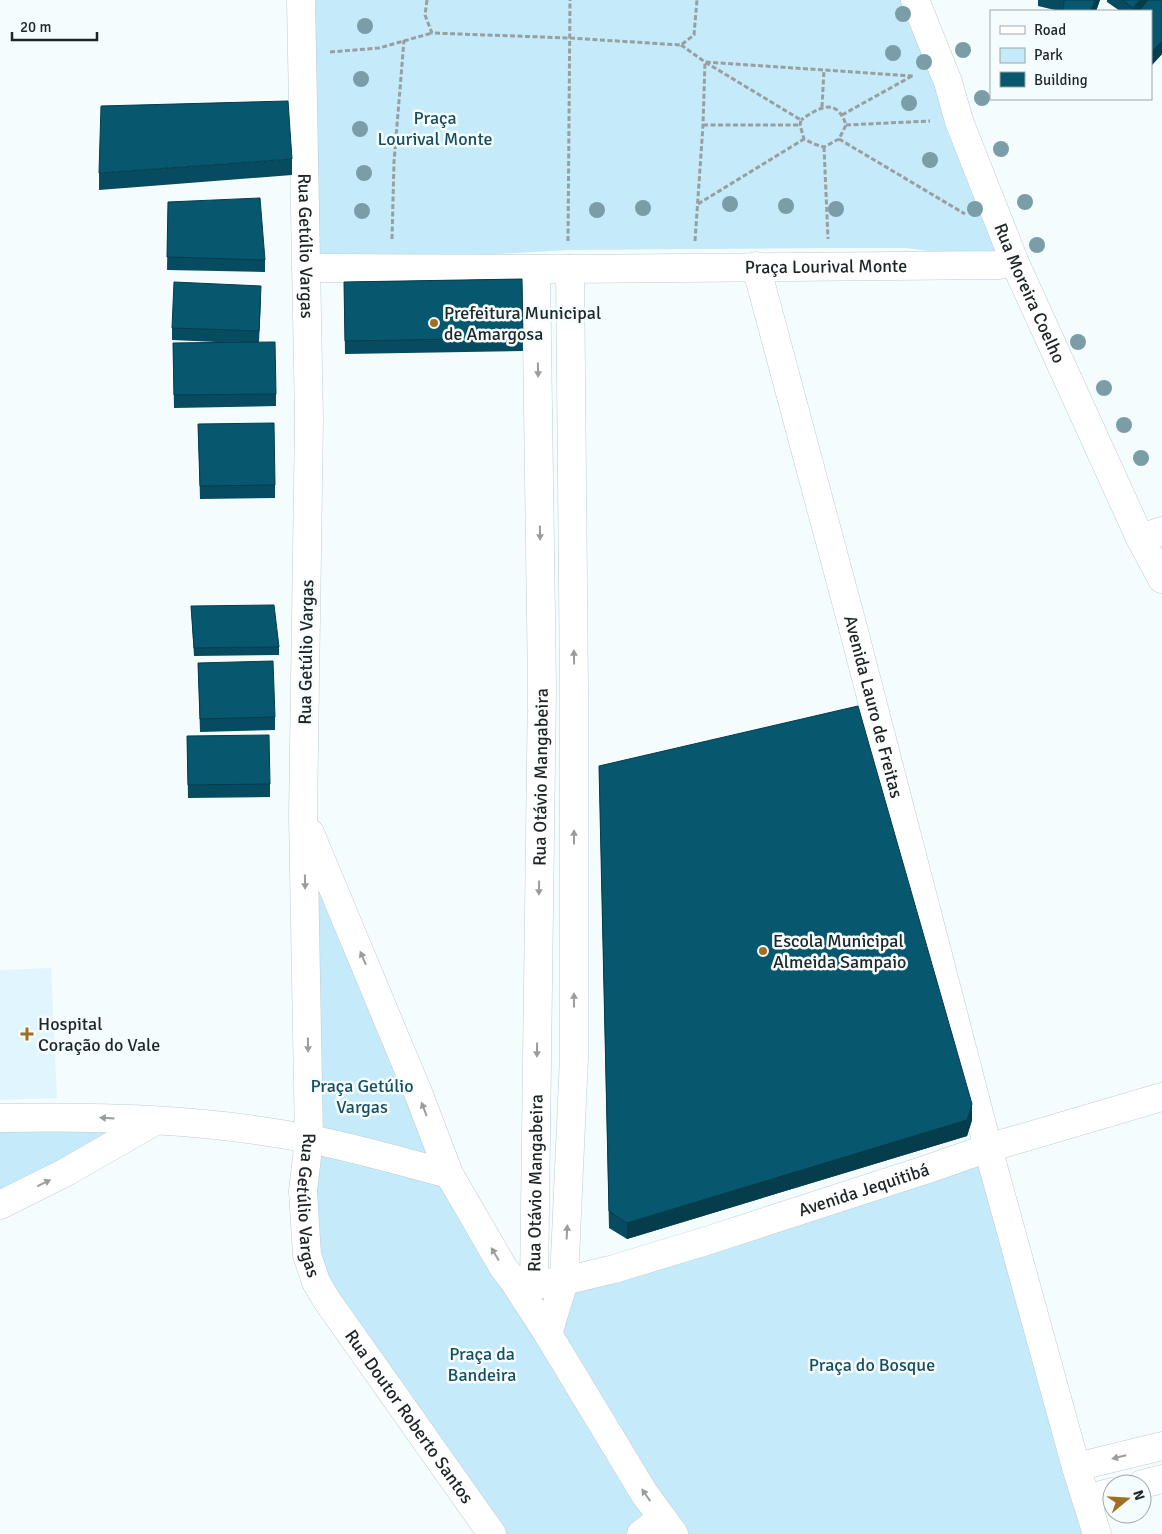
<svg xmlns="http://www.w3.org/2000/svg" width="1162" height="1534" font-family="Signika,sans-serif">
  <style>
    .built { fill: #e1f5fe }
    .green { fill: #c5eaf9 }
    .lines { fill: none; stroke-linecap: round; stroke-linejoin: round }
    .minor-casing { stroke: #bccdd3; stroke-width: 29 }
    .tertiary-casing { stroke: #bccdd3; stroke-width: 29 }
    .path { stroke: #989fa1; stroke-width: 3; stroke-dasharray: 5 2.5; stroke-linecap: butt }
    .minor { stroke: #fff; stroke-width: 28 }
    .tertiary { stroke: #fff; stroke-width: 28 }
    .tree { fill: #7a9da8 }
    .wall { fill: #064b5f }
    .shaded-wall { fill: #053d4d }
    .building { fill: #07576e; stroke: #053d4d }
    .oneway { fill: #9a9d9e }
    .poi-dot { fill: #a06f24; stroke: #f5fcfe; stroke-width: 2 }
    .labels { text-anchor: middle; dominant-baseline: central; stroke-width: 5; stroke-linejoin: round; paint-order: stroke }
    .park-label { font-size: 18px; fill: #164f61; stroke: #f5fcfe }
    .street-label { font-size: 18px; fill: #1e2527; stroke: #f5fcfe }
    .poi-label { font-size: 18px; fill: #1e2527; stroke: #f5fcfe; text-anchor: start }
  </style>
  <rect width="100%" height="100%" fill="#f5fcfe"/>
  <path class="built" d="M51 968 57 1098 0 1100V970Z"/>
  <path class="green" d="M304 0H905L1011 262 906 248H828L568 250 309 265Z
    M306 828 513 1280 570 1286 988 1148 1097 1534H494L314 1268Z
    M0 1118 148 1120 0 1205Z"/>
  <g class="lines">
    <defs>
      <path id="minor" d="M1140 538 1162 531
        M0 1118C103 1116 208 1119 309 1139 356 1148 403 1162 449 1174
        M0 1205 66 1172 155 1121"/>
      <g id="tertiary">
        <path id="s1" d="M301 0 309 419 303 816 309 1139 303 1191 307 1255 316 1282 326 1299 492 1534"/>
        <path id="s2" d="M915 0 948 82 959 121 1015 263 1140 538 1162 579"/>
        <path id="s3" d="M756 266 851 620 988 1148 1076 1467 1097 1534"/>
        <path id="s4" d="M306 268 570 269 997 265 1015 263"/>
        <path id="s5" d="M310 833 419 1095 449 1174 503 1267 513 1280 524 1285H534L564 1281 614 1269 706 1241 928 1169 988 1148 1162 1097"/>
        <path d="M513 1280 548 1334 644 1493 674 1534"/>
        <path id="s6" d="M534 1285 542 687 536 269"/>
        <path d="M548 1334 564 1281 574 1057V690L570 269"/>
        <path d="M1076 1467 1162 1446"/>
        <path d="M1142 1484 1162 1479"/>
        <path d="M1087 1499 1112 1492"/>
        <path d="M641 1534 662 1518"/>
      </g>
    </defs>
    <use href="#minor" class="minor-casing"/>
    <use href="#tertiary" class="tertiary-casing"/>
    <path class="path" d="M427 0 425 15 432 33 569 38 681 45 694 35 697 0
      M681 45 705 62 801 120 800 125 804 139 814 144 824 147 839 139 846 125C837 97 819 107 801 120
      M330 52 379 48 432 33
      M822 107 824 70
      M842 115 912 76
      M703 125H800
      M846 125 930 121
      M839 139 965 214
      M824 147 828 239
      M698 204 804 139
      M392 239 394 162 404 40
      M568 241 570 0
      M695 241 703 125 705 62 913 76"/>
    <use href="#minor" class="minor"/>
    <use href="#tertiary" class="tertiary"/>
  </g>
  <g class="tree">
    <circle cx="903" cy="14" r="8"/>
    <circle cx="365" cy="26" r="8"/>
    <circle cx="963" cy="50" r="8"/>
    <circle cx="893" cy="53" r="8"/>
    <circle cx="924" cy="62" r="8"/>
    <circle cx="361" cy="79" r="8"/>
    <circle cx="982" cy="98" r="8"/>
    <circle cx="909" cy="103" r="8"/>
    <circle cx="360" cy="129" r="8"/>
    <circle cx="1001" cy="149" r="8"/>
    <circle cx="930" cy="160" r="8"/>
    <circle cx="364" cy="173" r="8"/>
    <circle cx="1025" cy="202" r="8"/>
    <circle cx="730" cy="204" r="8"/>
    <circle cx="786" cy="206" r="8"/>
    <circle cx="643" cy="208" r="8"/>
    <circle cx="836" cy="209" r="8"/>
    <circle cx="975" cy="209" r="8"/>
    <circle cx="597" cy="210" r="8"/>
    <circle cx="362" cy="211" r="8"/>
    <circle cx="1037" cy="245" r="8"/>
    <circle cx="1078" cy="342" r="8"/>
    <circle cx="1104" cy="388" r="8"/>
    <circle cx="1124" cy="425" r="8"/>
    <circle cx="1141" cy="458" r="8"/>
  </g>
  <path class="wall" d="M1038 0H1100L1096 11H1059L1038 6Z
    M1107 0H1162V54L1151 66V11H1120L1107 2Z
    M292 159V175L99 190V173Z
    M168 202 265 260V272L167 270Z
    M522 279 523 351 345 354 344 282Z
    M261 299 259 342 276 394V406L174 408 173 343 216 342 172 340V328Z
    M198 424 275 485V498L200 499Z
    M191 606 279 647V655L194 656Z
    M198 663 275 717V730L200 732Z
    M187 736 270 784V797L188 798Z
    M599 766 972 1120 967 1136 627 1239 609 1228Z"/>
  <path class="shaded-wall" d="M1095 0H1100L1096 11H1091Z
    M1140 0H1150L1141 11H1133V8Z
    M1162 41V54L1151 66V53Z
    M972 1104V1120L967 1136 627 1239V1223Z"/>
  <path class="building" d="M1064 0H1095L1091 11H1063Z
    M1122 0H1140L1133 8Z
    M1148 0H1162V41L1151 53V11H1139Z
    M288 101 292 159 99 173 101 106Z
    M260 198 265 260 167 257 168 202Z
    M522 279 523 338 345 341 344 282Z
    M174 282 261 286 259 331 172 328Z
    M275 342 276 394 174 395 173 343Z
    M274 423 275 485 200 486 198 424Z
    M274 605 279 647 194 648 191 606Z
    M273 661 275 717 200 719 198 663Z
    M858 706 972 1104 967 1120 627 1223 609 1211 599 766Z
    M269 735 270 784 188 785 187 736Z"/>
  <defs><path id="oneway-solid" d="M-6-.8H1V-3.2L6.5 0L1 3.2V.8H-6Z" transform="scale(1.25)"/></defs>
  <g class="oneway">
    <use href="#oneway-solid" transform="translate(538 370) rotate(89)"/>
    <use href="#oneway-solid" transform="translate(540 533) rotate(89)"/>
    <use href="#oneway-solid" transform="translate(574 657) rotate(-91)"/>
    <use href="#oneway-solid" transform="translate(574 837) rotate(-90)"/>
    <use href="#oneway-solid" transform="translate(305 882) rotate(89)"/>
    <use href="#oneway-solid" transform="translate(539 888) rotate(91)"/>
    <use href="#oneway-solid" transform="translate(363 958) rotate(-113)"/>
    <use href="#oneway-solid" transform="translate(574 1000) rotate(-90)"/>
    <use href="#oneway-solid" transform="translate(308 1045) rotate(89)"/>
    <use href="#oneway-solid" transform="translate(537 1050) rotate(91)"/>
    <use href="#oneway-solid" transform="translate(424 1109) rotate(-111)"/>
    <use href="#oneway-solid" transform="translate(107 1118) rotate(-176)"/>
    <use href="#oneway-solid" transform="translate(44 1183) rotate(-26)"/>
    <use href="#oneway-solid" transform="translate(567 1232) rotate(-87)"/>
    <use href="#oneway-solid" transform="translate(495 1254) rotate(-121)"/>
    <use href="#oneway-solid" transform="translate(1119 1457) rotate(166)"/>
    <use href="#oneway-solid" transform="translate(646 1495) rotate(-125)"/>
  </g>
  <g class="poi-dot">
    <circle cx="434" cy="323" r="5"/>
    <circle cx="763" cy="951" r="5"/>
    <path d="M24.5 1026.5h5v5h5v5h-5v5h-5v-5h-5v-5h5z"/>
  </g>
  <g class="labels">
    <g class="park-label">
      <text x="435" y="118">Praça<tspan x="435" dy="21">Lourival Monte</tspan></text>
      <text x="362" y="1086">Praça Getúlio<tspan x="362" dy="21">Vargas</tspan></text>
      <text x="482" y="1354">Praça da<tspan x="482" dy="21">Bandeira</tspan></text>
      <text x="872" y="1365">Praça do Bosque</text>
    </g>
    <g class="street-label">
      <text stroke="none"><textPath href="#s1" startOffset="246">Rua Getúlio Vargas</textPath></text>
      <text stroke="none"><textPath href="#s4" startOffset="520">Praça Lourival Monte</textPath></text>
      <text stroke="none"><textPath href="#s2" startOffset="315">Rua Moreira Coelho</textPath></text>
      <text transform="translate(306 652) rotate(-89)">Rua Getúlio Vargas</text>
      <text stroke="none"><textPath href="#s3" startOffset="456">Avenida Lauro de Freitas</textPath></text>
      <text stroke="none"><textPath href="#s6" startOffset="508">Rua Otávio Mangabeira</textPath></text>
      <text stroke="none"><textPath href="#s6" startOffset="102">Rua Otávio Mangabeira</textPath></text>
      <text stroke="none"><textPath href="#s5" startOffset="858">Avenida Jequitibá</textPath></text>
      <text stroke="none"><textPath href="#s1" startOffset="1206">Rua Getúlio Vargas</textPath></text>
      <text stroke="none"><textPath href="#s1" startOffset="1448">Rua Doutor Roberto Santos</textPath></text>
    </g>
    <g class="poi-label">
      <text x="444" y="313">Prefeitura Municipal<tspan x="444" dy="21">de Amargosa</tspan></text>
      <text x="773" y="941">Escola Municipal<tspan x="773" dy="21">Almeida Sampaio</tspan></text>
      <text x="38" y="1024">Hospital<tspan x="38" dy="21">Coração do Vale</tspan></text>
    </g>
  </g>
  <rect x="990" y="10" width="162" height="90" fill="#f5fcfe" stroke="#9fa6a8"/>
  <rect x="1000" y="26" width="25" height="8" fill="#ffffff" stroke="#9fa6a8"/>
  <text x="1034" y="35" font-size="15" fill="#1e2527">Road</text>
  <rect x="1000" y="48" width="25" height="15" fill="#c5eaf9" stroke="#9fa6a8"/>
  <text x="1034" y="60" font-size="15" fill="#1e2527">Park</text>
  <rect x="1000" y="72" width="25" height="15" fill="#07576e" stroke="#9fa6a8"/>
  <text x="1034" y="85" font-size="15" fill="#1e2527">Building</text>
  <g transform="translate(1127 1499) rotate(72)"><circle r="24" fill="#f5fcfe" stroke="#9fa6a8"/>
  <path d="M0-4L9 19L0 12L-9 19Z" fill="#a06f24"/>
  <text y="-8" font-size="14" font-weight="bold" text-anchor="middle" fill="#1e2527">N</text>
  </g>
  <path d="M12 32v8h85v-8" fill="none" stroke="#1e2527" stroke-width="2.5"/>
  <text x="20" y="32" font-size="15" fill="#1e2527" stroke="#f5fcfe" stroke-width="4" paint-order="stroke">20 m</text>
</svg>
